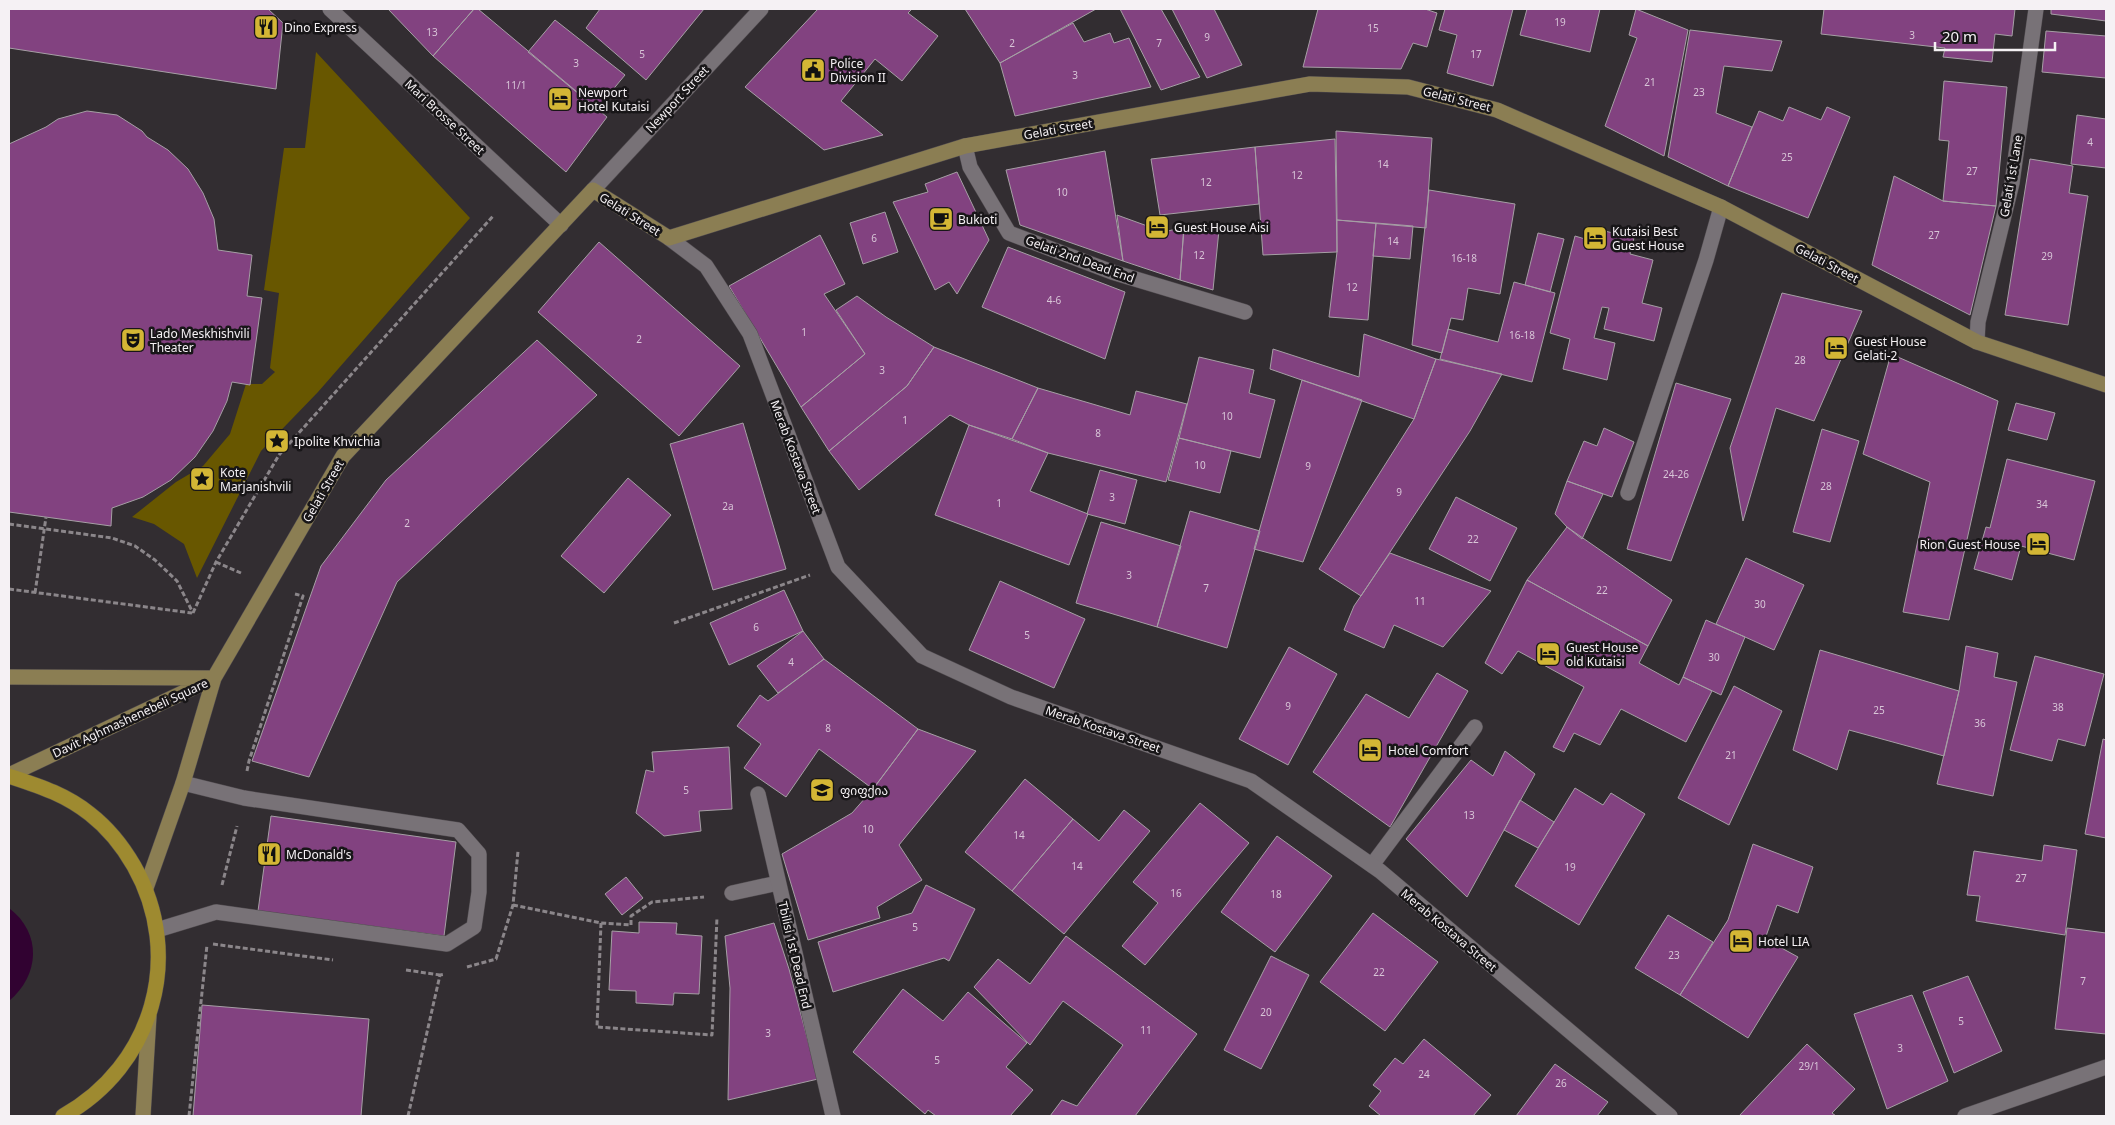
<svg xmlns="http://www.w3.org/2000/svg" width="2115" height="1125" font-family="Georgia,'Noto Sans Georgian',serif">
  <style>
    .green { fill: #685700 }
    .water { fill: #310231 }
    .building { fill: #824280; stroke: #a69fa5 }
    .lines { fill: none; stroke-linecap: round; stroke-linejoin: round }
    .service-casing { stroke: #4f4a4e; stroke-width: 16 }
    .minor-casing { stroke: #4f4a4e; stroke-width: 16 }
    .tertiary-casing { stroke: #4f4a4e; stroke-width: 16 }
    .secondary-casing { stroke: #4f4a4e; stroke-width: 16 }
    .primary-casing { stroke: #4f4a4e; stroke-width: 16 }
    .path { stroke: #8b868a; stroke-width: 3; stroke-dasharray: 5 2.5; stroke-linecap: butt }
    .service { stroke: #787277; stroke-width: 15 }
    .minor { stroke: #787277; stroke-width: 15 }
    .tertiary { stroke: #787277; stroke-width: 15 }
    .secondary { stroke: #8b7e53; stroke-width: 15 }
    .primary { stroke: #9e8a30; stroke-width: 15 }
    .labels { text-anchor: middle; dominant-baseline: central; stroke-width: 5; stroke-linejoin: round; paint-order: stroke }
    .number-label { font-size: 10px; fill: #d8c5d7 }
    .poi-label { font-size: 12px; fill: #f5f1f4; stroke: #181618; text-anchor: start }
    .street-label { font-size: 12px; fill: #f5f1f4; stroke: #181618 }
  </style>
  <rect width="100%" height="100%" fill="#322d31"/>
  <path class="green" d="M316 52 470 218 318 392 261 451 197 578 184 544 154 524 132 517 176 482 203 466 230 434 246 384H262L275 372 270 368 279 293 264 290 284 148H305Z"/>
  <path class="water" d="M9 908C42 933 40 975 9 1001Z"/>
  <path class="building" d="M9 9H268L283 23 276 89 9 48Z
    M388 9H474L433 56Z
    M474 9H478L607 117 566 172 433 56Z
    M600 9H704L646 80 586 28Z
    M818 9H912L908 13 938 36 902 81 875 59 841 101 883 135 824 150 745 87Z
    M965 9H1096L1000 63Z
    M1120 9H1161L1200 77 1161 90Z
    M1172 9H1214L1242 65 1207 78Z
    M1318 9H1425L1437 13 1427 47 1413 43 1401 69 1303 67Z
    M1445 9H1513L1493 86 1447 73 1457 35 1439 30Z
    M1527 9H1600L1590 52 1520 35Z
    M1636 9 1688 30 1664 156 1605 126 1637 38 1629 35Z
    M1824 9H2015L2012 36 1995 34 1992 62 1943 57 1945 48 1821 34Z
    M2051 9H2106V21L2051 14Z
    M555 20 625 75 597 109 528 52Z
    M1073 23 1084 42 1110 33 1114 43 1129 38 1151 87 1015 116 1000 63Z
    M1690 30 1782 41 1772 71 1724 66 1716 113 1752 127 1728 186 1668 157Z
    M2046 31 2106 36V78L2042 72Z
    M1944 81 2007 87 1996 206 1943 201 1949 141 1939 140Z
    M1789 107 1821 120 1827 107 1850 117 1808 218 1728 186 1759 111 1783 121Z
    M87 111 117 115 142 131 147 137 168 150 188 169 203 193 214 219 218 250 252 255 247 296 262 298 250 385 232 382 227 401 213 431 195 457 171 480 143 497 112 508 111 526 9 512V144L46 127 58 119Z
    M2077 115 2106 119V168L2071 164Z
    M1336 131 1432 138 1426 228 1337 220Z
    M1335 139 1337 252 1263 255 1255 147Z
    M1255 147 1259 204 1160 215 1151 159Z
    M1105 151 1123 261 1020 225 1006 170Z
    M2030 159 2073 166 2069 193 2088 196 2068 325 2005 315Z
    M957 172 989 240 957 294 949 282 935 290 893 202 928 192 925 184Z
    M1894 176 1943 201 1996 206 1970 315 1872 265Z
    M1429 190 1515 204 1500 294 1468 288 1463 320 1451 318 1442 353 1412 345Z
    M885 212 898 252 863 264 850 223Z
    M1117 215 1164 232 1184 227 1180 280 1123 261Z
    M1337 220 1376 223 1368 320 1329 317 1337 252Z
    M1376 223 1413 226 1410 259 1373 256Z
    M1184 227 1219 230 1213 290 1180 280Z
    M1588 227 1634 238 1630 254 1653 260 1642 303 1662 308 1654 341 1604 329 1609 308 1602 307 1594 338 1615 343 1607 380 1563 369 1570 339 1550 333 1575 236 1585 239Z
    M1538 233 1564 239 1550 292 1525 285Z
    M820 235 845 284 824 294 865 354 801 407 729 286Z
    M599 242 740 366 679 436 538 312Z
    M1008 247 1125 292 1105 359 982 307Z
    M1514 282 1555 293 1532 382 1440 359 1448 329 1498 342Z
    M1782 293 1862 311 1814 421 1776 408 1743 521 1730 448Z
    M857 296 886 317 934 347 907 386 829 451 801 407 865 354 836 310Z
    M1364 334 1436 359 1414 419 1270 369 1273 349 1359 377Z
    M537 340 597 395 397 582 309 777 252 761 321 566 386 480Z
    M934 347 1038 388 1012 439 969 425 950 415 859 490 829 451 907 386Z
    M1891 354 1998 401 1949 620 1903 612 1930 482 1863 454Z
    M1199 357 1254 370 1249 393 1275 400 1260 458 1179 438Z
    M1436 359 1502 374 1470 431 1361 596 1319 569 1414 419Z
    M1302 380 1362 400 1303 562 1254 549Z
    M1676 383 1731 399 1671 561 1627 549Z
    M1038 388 1130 415 1136 391 1187 404 1166 482 1048 453 1012 439Z
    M2016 403 2055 413 2047 440 2008 430Z
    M743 423 786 569 713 590 670 444Z
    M969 425 1048 453 1030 491 1088 514 1069 565 935 515Z
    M1604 428 1634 442 1612 497 1567 481 1584 441 1597 446Z
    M1822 429 1859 441 1830 542 1793 532Z
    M1179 438 1231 451 1220 493 1168 480Z
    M2007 459 2095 481 2074 560 2021 546 2012 580 1974 569 1986 527 1990 528Z
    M1100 470 1137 480 1125 524 1087 514Z
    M628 478 671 515 604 593 561 556Z
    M1567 481 1603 494 1582 539 1567 527 1555 514Z
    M1456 497 1517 528 1490 581 1429 549Z
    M1190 511 1260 531 1227 648 1157 627Z
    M1101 522 1181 546 1157 627 1076 603Z
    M1567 527 1672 600 1648 646 1527 580Z
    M1390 553 1491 591 1443 647 1394 625 1384 648 1344 630 1354 606Z
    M1746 558 1804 585 1774 650 1716 624Z
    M1527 580 1648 646 1639 663 1679 685 1683 677 1712 691 1686 742 1621 709 1600 745 1574 733 1564 752 1553 747 1584 687 1518 651 1502 674 1485 663Z
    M1000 581 1085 619 1054 688 969 650Z
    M784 590 803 631 729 665 710 623Z
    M1706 620 1745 637 1721 695 1683 677Z
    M803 631 824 659 778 693 757 666Z
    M1966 646 1998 653 1994 677 2017 682 1993 796 1937 784 1959 691Z
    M1289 647 1337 674 1288 765 1239 739Z
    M1820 650 1959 691 1944 756 1849 730 1837 770 1793 750Z
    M2035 656 2104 674 2085 746 2058 739 2052 761 2010 750Z
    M824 659 918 729 873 789 819 749 786 797 744 768 761 744 737 726 760 695 768 701Z
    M1437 673 1468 691 1390 827 1313 772 1366 694 1409 718Z
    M1734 686 1782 711 1729 825 1678 798Z
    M918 729 976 751 899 845 922 880 877 907 880 918 808 940 782 854 852 813 873 789Z
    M2103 739 2106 740V838L2085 834Z
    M729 747 732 809 699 811 701 831 664 836 636 813 646 770 654 772 652 752Z
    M1505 751 1535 774 1467 897 1406 839 1471 760 1493 776Z
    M1025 779 1073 819 1012 891 965 852Z
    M1575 788 1603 805 1611 793 1645 814 1579 925 1515 886Z
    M1520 800 1554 822 1538 848 1504 830Z
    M1200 803 1249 843 1145 965 1122 946 1158 903 1133 882Z
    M1124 810 1150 831 1064 934 1012 891 1073 819 1099 841Z
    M271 816 456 842 444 936 258 911Z
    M1277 836 1332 876 1275 952 1221 912Z
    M1753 844 1813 867 1798 913 1777 905 1765 939 1798 957 1748 1038 1680 995 1728 920Z
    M2044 845 2077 850 2065 935 1976 921 1980 896 1967 895 1974 851 2042 861Z
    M626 877 643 898 622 915 605 894Z
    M926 885 975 909 949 961 944 958 833 992 818 942 912 913Z
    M1373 913 1438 962 1385 1031 1320 982Z
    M1668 915 1713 942 1680 995 1635 968Z
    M639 922 677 923 676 934 702 936 699 994 674 993 673 1005 636 1003V991L609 990 612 931 639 933Z
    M774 923 789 969 818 1079 728 1100 730 988 725 936Z
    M2067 928 2106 933V1034L2055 1029Z
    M1066 936 1197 1034 1135 1116H1050L1062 1100 1077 1106 1123 1045 1063 1001 1030 1045 974 987 998 959 1030 984Z
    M1271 956 1309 975 1261 1069 1224 1050Z
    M1968 976 2002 1051 1954 1073 1923 992Z
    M903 989 943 1021 968 992 1027 1043 1006 1067 1033 1090 1010 1116H936L928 1110 925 1114 853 1052Z
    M1912 995 1948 1081 1887 1109 1854 1014Z
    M202 1005 369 1019 361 1116H193Z
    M1424 1039 1491 1095 1473 1116H1381L1369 1106 1381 1091 1373 1085 1395 1058 1403 1064Z
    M1807 1044 1855 1089 1832 1113 1836 1116H1739Z
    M1555 1064 1608 1102 1597 1116H1516Z"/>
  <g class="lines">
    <defs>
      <path id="service" d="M1628 493 1706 260 1721 207
        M1372 865 1475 727
        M732 893 778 883
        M157 930 216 912 447 944 474 927 479 892V854L458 830 244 798 183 783"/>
      <path id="minor" d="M330 9 561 225
        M965 146 970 167 1009 233 1112 272 1245 312
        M593 190 761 9
        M1977 342 1978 322 2012 183 2036 9
        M758 794 833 1116
        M1965 1116 2106 1067"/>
      <path id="tertiary" d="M669 238 706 266 750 334 838 567 922 656 1011 697 1251 781 1380 871 1670 1116"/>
      <path id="secondary" d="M9 677 210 678
        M9 775 214 678
        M146 888 183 783 214 678 343 456 593 190 669 238 965 146 1310 84 1408 87 1497 110 1721 207 1977 342 2106 385
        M143 1116 149 1016"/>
      <path id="primary" d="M9 776C39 786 65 794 90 814 108 828 123 847 134 866 185 956 153 1066 63 1116"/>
    </defs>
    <use href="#service" class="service-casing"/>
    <use href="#minor" class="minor-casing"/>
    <use href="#tertiary" class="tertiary-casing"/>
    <use href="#secondary" class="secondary-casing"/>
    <use href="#primary" class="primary-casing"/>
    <path class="path" d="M9 524 112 538 135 546 155 560 177 581 193 613
      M216 562 241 573
      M9 589 192 613
      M35 593 46 517
      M193 613 216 562 279 455 494 215
      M674 623 810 575
      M247 771 249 761 303 596 295 594
      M222 885 237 826
      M513 905 601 923 631 925V916L652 902 704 897
      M601 923 597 1027 712 1035 717 917
      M213 944 333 960
      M467 967 496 959 513 905 518 851
      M406 970 440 975
      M189 1116 207 945
      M408 1116 440 975 445 974"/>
    <use href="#service" class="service"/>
    <use href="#minor" class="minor"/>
    <use href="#tertiary" class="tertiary"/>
    <use href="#secondary" class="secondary"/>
    <use href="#primary" class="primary"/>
  </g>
  <defs>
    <symbol id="restaurant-square" viewBox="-11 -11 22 22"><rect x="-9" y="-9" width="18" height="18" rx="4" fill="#d3b635" stroke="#181618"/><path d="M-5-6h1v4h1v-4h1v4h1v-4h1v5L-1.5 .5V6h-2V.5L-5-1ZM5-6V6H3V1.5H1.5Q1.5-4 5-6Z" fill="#111"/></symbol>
    <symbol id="civic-square" viewBox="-11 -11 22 22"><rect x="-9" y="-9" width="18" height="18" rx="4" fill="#d3b635" stroke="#181618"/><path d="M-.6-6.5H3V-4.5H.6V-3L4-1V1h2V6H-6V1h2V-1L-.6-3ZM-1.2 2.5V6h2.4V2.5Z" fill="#111"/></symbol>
    <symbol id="hotel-square" viewBox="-11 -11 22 22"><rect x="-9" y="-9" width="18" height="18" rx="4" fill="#d3b635" stroke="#181618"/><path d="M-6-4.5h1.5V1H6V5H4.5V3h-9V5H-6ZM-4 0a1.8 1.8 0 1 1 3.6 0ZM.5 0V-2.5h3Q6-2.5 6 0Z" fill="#111"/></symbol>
    <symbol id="cafe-square" viewBox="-11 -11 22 22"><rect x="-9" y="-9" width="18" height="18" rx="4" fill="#d3b635" stroke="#181618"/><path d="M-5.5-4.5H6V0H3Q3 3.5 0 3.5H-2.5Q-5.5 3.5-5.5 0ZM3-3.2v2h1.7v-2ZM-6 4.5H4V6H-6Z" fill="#111"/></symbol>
    <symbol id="theatre-square" viewBox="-11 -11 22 22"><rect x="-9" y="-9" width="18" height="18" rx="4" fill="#d3b635" stroke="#181618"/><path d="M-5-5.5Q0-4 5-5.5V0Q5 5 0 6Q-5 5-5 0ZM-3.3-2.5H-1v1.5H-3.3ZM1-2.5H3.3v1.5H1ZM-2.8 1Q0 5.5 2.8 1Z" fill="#111"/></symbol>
    <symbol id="sight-square" viewBox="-11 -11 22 22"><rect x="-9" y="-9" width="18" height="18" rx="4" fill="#d3b635" stroke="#181618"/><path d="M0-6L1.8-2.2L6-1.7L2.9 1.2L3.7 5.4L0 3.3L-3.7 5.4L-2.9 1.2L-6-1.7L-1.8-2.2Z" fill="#111"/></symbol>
    <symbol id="school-square" viewBox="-11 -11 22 22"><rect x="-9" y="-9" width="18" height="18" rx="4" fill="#d3b635" stroke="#181618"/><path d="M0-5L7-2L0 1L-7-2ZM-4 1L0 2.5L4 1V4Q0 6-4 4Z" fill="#111"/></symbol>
  </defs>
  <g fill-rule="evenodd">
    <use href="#restaurant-square" x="252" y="13" width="28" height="28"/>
    <use href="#civic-square" x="799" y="56" width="28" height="28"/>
    <use href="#hotel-square" x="546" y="85" width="28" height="28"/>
    <use href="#cafe-square" x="927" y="205" width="28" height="28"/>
    <use href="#hotel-square" x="1143" y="213" width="28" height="28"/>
    <use href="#hotel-square" x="1581" y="224" width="28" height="28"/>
    <use href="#theatre-square" x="119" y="326" width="28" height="28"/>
    <use href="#hotel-square" x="1822" y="334" width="28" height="28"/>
    <use href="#sight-square" x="263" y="427" width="28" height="28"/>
    <use href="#sight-square" x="188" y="465" width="28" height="28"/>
    <use href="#hotel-square" x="2024" y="530" width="28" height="28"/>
    <use href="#hotel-square" x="1534" y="640" width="28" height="28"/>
    <use href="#hotel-square" x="1356" y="736" width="28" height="28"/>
    <use href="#school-square" x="808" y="776" width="28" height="28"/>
    <use href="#restaurant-square" x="255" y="840" width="28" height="28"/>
    <use href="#hotel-square" x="1727" y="927" width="28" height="28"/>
  </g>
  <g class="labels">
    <g class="number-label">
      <text x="1560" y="22">19</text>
      <text x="1373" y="28">15</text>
      <text x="432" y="32">13</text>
      <text x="1912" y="35">3</text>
      <text x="1207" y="37">9</text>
      <text x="1012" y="43">2</text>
      <text x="1159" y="43">7</text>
      <text x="642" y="54">5</text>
      <text x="1476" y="54">17</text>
      <text x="576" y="63">3</text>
      <text x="1075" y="75">3</text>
      <text x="1650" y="82">21</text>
      <text x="516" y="85">11/1</text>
      <text x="1699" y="92">23</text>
      <text x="2090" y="142">4</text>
      <text x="1787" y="157">25</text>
      <text x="1383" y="164">14</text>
      <text x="1972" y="171">27</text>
      <text x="1297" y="175">12</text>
      <text x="1206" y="182">12</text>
      <text x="1062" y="192">10</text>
      <text x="1934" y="235">27</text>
      <text x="874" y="238">6</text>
      <text x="1393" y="241">14</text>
      <text x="1199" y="255">12</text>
      <text x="2047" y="256">29</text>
      <text x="1464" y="258">16-18</text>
      <text x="1352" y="287">12</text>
      <text x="1054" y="300">4-6</text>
      <text x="804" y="332">1</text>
      <text x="1522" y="335">16-18</text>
      <text x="639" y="339">2</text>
      <text x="1800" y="360">28</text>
      <text x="882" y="370">3</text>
      <text x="1227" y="416">10</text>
      <text x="905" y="420">1</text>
      <text x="1098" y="433">8</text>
      <text x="1200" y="465">10</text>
      <text x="1308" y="466">9</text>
      <text x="1676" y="474">24-26</text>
      <text x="1826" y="486">28</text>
      <text x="1399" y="492">9</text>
      <text x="1112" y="497">3</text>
      <text x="999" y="503">1</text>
      <text x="2042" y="504">34</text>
      <text x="728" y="506">2a</text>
      <text x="407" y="523">2</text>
      <text x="1473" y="539">22</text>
      <text x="1129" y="575">3</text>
      <text x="1206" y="588">7</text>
      <text x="1602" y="590">22</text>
      <text x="1420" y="601">11</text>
      <text x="1760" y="604">30</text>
      <text x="756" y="627">6</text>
      <text x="1027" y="635">5</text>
      <text x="1714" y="657">30</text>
      <text x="791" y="662">4</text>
      <text x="1288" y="706">9</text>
      <text x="2058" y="707">38</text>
      <text x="1879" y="710">25</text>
      <text x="1980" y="723">36</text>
      <text x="828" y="728">8</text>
      <text x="1731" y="755">21</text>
      <text x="686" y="790">5</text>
      <text x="1469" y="815">13</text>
      <text x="868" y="829">10</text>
      <text x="1019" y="835">14</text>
      <text x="1077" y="866">14</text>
      <text x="1570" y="867">19</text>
      <text x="2021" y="878">27</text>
      <text x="1176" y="893">16</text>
      <text x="1276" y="894">18</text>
      <text x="915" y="927">5</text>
      <text x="1674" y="955">23</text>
      <text x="1379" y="972">22</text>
      <text x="2083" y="981">7</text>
      <text x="1266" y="1012">20</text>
      <text x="1961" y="1021">5</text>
      <text x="1146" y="1030">11</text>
      <text x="768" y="1033">3</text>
      <text x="1900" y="1048">3</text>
      <text x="937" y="1060">5</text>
      <text x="1809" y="1066">29/1</text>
      <text x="1424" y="1074">24</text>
      <text x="1561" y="1083">26</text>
    </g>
    <g class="poi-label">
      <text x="284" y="27">Dino Express</text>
      <text x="830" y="63">Police<tspan x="830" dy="14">Division II</tspan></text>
      <text x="578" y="92">Newport<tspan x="578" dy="14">Hotel Kutaisi</tspan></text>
      <text x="958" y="219">Bukioti</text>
      <text x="1174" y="227">Guest House Aisi</text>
      <text x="1612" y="231">Kutaisi Best<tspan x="1612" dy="14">Guest House</tspan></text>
      <text x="150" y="333">Lado Meskhishvili<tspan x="150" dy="14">Theater</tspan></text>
      <text x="1854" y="341">Guest House<tspan x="1854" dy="14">Gelati-2</tspan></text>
      <text x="294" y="441">Ipolite Khvichia</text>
      <text x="220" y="472">Kote<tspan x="220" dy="14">Marjanishvili</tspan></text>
      <text x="2020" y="544" text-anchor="end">Rion Guest House</text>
      <text x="1566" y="647">Guest House<tspan x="1566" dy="14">old Kutaisi</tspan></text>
      <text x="1388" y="750">Hotel Comfort</text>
      <text x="840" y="790">ფიფქია</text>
      <text x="286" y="854">McDonald's</text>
      <text x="1758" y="941">Hotel LIA</text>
    </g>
    <g class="street-label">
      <text transform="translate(677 99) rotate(-47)">Newport Street</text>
      <text transform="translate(1457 99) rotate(14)">Gelati Street</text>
      <text transform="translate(445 117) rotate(43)">Mari Brosse Street</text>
      <text transform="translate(1058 129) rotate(-10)">Gelati Street</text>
      <text transform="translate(2011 176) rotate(-80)">Gelati 1st Lane</text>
      <text transform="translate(630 214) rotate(32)">Gelati Street</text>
      <text transform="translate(1080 259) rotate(20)">Gelati 2nd Dead End</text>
      <text transform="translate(1827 263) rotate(28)">Gelati Street</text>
      <text transform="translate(796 457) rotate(69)">Merab Kostava Street</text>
      <text transform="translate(323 491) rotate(-60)">Gelati Street</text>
      <text transform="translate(130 718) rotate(-25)">Davit Aghmashenebeli Square</text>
      <text transform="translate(1103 729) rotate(19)">Merab Kostava Street</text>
      <text transform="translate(1449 930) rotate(40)">Merab Kostava Street</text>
      <text transform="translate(795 955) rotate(77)">Tbilisi 1st Dead End</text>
    </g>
  </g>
  <rect width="2115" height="1125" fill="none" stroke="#f5f1f4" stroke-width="20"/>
  <path d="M1935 42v8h120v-8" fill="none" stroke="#f5f1f4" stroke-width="2.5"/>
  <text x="1942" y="42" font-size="15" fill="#f5f1f4" stroke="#181618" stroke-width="4" paint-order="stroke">20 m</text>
</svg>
